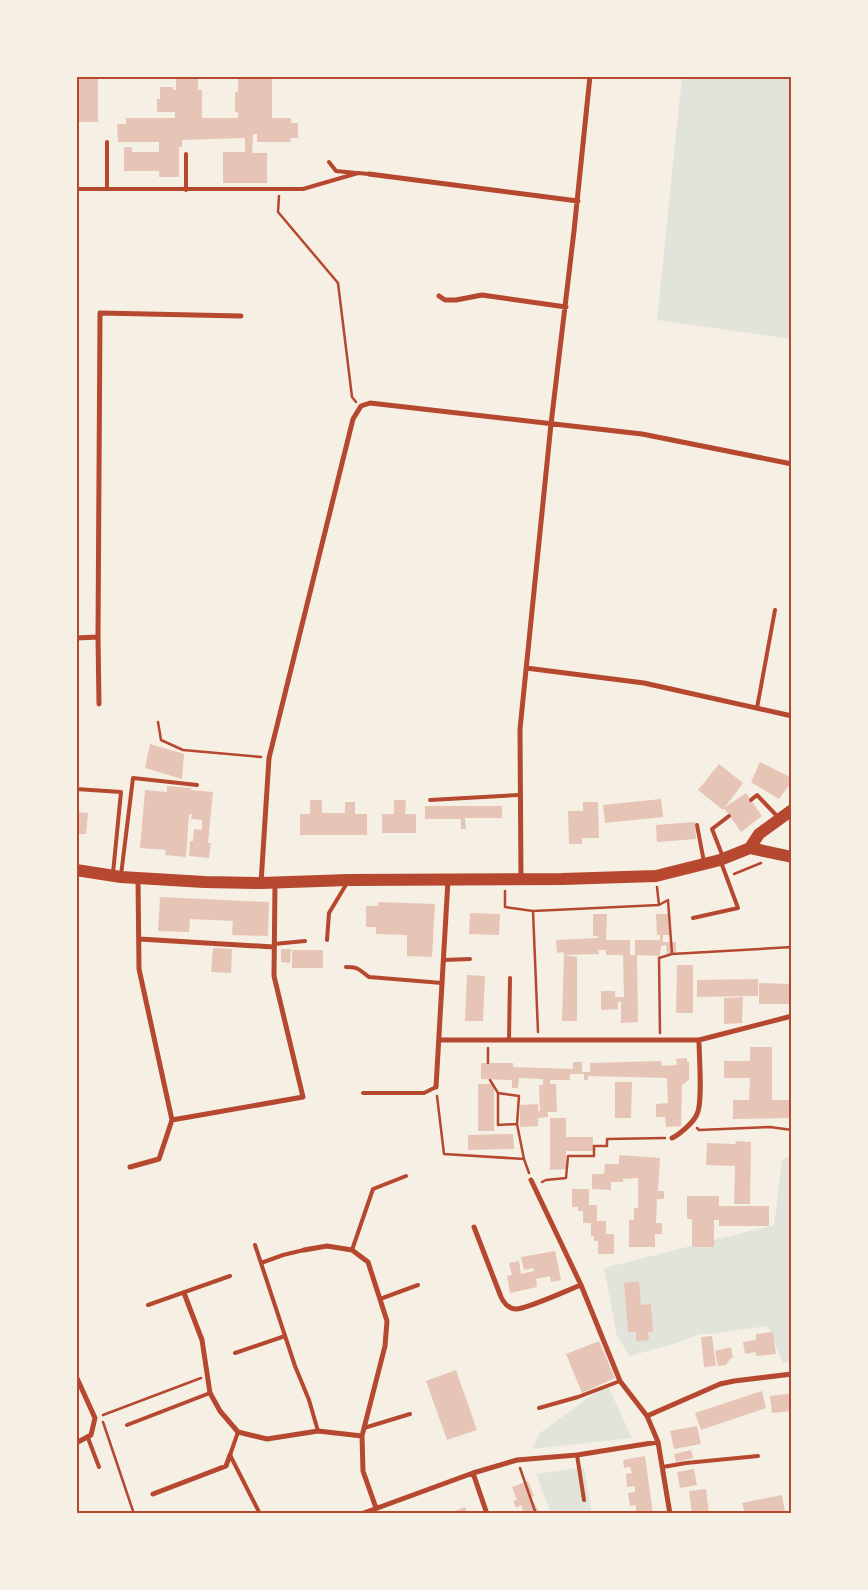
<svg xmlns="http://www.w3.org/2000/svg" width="868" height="1590" font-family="Rubik,sans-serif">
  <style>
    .green { fill: #e2e4dc }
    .building { fill: #e6c5b7 }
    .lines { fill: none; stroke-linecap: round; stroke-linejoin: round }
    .path { stroke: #b5482f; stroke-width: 2.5 }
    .service { stroke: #b5482f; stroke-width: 4 }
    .minor { stroke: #b5482f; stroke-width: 5 }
    .primary { stroke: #b5482f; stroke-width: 12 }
    .neatline { fill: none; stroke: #b5482f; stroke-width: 2 }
  </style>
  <rect width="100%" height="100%" fill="#f6efe4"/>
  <path class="green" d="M682 76H792V339L657 320Z
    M792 1155V1362L783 1363 768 1326 712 1334H700L677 1343 630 1356 617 1336 604 1268 774 1225 782 1160Z
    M607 1384 632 1438 532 1449 540 1433Z
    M584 1467 592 1514H551L536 1474Z"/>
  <path class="building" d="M79 76H98V122H79Z
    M176 76H198V90H202V118H238V112H235V92H238V76H272V118H291V123H298V138H290L291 142H257V134H253L252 153H267V183H223V152H245V138L182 140V147H179V177H159V171H124V147H132V152H159V142H118L117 124H126V118H175V112H157V99H160V87H173V90H176Z
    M150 744 184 754 182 779 145 768Z
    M760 762 792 778V781L779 799 751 782Z
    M719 764 743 783 723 810 698 790Z
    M167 786 192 788 191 790 213 792 208 843H211L209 858 189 856 190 841H193L194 829 202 830V820L191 819 192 814H189L186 857 165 855 166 850 140 848 145 790 167 792Z
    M746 793 762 816 741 832 724 808Z
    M661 799 663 817 605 823 603 805Z
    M310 800H322V813H345V802H355V814H367V835H300V814H310Z
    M394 800H406L405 814H416V833H382V814H394Z
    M583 802H598L599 838H582V844H569L568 811H583Z
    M425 806H502V818H465L466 829H461V819H425Z
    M76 812 88 813 86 834H76Z
    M695 822 696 839 657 842 656 825Z
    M160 897 269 902 268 936 232 935 233 921 190 919 189 932 158 931Z
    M378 902 435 904 432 957 407 956V935L376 934V927H366V906H378Z
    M470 913 500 914 499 935 469 934Z
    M593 914H607L606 940H630V955H635V940H660V935H657L656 914H670L671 935H663V942H676V954L667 955 666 945 661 946 660 956 637 955 638 1022 621 1023V1002H618V1009L601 1010V991H615V997H624L623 955H606V950H598L599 954 564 955 577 957V1021H562L564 955 563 952 557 953 556 940 598 938V936H593Z
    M213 948 232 949 231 973 211 972Z
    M281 949H291L290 963 281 962Z
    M292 950H323V968H292Z
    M677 965H693V1013H676Z
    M467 975 485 976 483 1021H465Z
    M758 979V996L697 997V980Z
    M759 983 792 984V1004H759Z
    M743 997 742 1023 724 1024V998Z
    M750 1047H772V1100H792V1118L733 1119V1100H749L750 1078H724V1061H750Z
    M687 1058V1062H689V1080L682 1085 681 1126 666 1127 665 1117H656V1104L668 1103 667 1078 588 1076V1080H584V1074H570V1080H550V1084H556L557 1112H548V1117L538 1118V1126L520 1127V1105L538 1104V1111H540L539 1085H543V1079L519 1078 518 1088H512V1080L481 1079V1063H513V1067L573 1069V1062H582V1072H590V1063L661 1061 662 1066 677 1065 676 1059Z
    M615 1082H632L631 1118H615Z
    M478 1084H494V1131H478Z
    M550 1118H566V1137H593V1151H566V1169L550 1170Z
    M513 1134 514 1149 468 1150V1135Z
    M735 1141 751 1142 750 1204H734L735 1166 706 1165 707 1143 736 1144Z
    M619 1155 660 1158 658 1191H664V1199H657L656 1223H662V1234H655V1247H629V1220H634V1208H638V1178L623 1179V1182H611V1190L592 1189V1174H604L605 1164H619Z
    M572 1189H589V1205H597V1221H606V1234H614V1254H598V1241H594V1236H591V1223H583V1211H578V1207H572Z
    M687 1196H719V1206H769V1226H719V1220H714V1247H692V1219H687Z
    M555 1251 561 1280 551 1282 550 1276 536 1279 537 1287 510 1293 507 1276 512 1275 509 1263 519 1261 521 1274 534 1271 533 1268 524 1270 521 1257Z
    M639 1281 641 1305 651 1304 653 1332H648L649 1340 636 1341V1332H628L624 1283Z
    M773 1332 776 1354 756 1356V1352L745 1354 743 1342 756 1340V1334Z
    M712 1336 716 1366 704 1367 701 1337Z
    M599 1341 615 1378 582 1393 566 1354Z
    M731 1347 733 1358 730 1359 726 1365 718 1366 715 1351Z
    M456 1370 477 1430 447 1440 426 1381Z
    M762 1391 766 1408 701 1430 695 1413Z
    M787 1394H792V1411L772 1413 770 1396Z
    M697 1426 701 1444 674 1449 670 1431Z
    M691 1450 693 1458 676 1462 674 1454Z
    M645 1456 653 1514H632L636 1512V1505L630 1506 628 1493 635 1492V1486L627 1487 626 1474 632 1473 630 1467 624 1468 623 1460Z
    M694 1469 697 1485 680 1488 677 1472Z
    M528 1481 534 1496 531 1497 540 1514H523L522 1511H523L521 1505 516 1508 513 1501 517 1500 512 1487Z
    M706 1489 709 1514H692L689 1491Z
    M782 1495 785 1512 778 1514H745L742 1503Z
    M465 1507 468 1514H448Z"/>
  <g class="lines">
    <path class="path" d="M279 196 278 212 338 283 352 397 356 402
      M158 722 161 740 183 750 261 757
      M734 874 761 863
      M657 887 659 905
      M505 891V907L533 911 538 1032
      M533 911 659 905 668 900 672 954 792 947
      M660 1033 659 958 672 954
      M488 1063V1048
      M490 1080 498 1093V1125L517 1124 519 1096 498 1093
      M437 1096 444 1154 524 1159 529 1173
      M517 1124 524 1159
      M697 1128 699 1130 770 1127 792 1130
      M542 1182 546 1180 566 1178 568 1156H594V1146H607V1139L665 1138
      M103 1415 201 1378
      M103 1422 134 1514
      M520 1468 536 1514"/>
    <path class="service" d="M329 162 336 171 356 173
      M76 189H303L358 173 369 174
      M107 189V142
      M186 190V154
      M757 708 775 610
      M76 789 121 792 113 873
      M430 800 519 795
      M751 800 757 795 777 816
      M697 825 704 862
      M723 857 712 829 729 816
      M121 875 133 778 197 785
      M693 918 738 908 721 862
      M327 940 329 913 347 883
      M274 944 305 941
      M443 960 470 959
      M346 967C360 967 359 970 369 977L442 983
      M509 1040 510 978
      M363 1093H424L436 1087
      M255 1245 295 1366 309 1400 318 1431
      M352 1250 373 1189 406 1176
      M261 1263 283 1255 304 1250
      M380 1299 418 1285
      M148 1305 230 1276
      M235 1353 285 1336
      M539 1408 578 1397 620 1381
      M127 1425 210 1393
      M364 1428 410 1414
      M238 1432 230 1455 260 1514
      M88 1438 99 1467
      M577 1455 584 1500
      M663 1467 686 1463 758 1456"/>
    <path class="minor" d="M369 174 578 201
      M439 296 445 300H456L482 295 566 307
      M76 638 98 637
      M526 668 644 683 792 716
      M99 704 98 637 100 313 241 316
      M138 879 139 969 172 1120 303 1097 274 976 275 884
      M521 879 520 729 551 424 574 231 590 76
      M261 883 269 758 353 419 361 406 370 403 642 434 792 464
      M139 939 274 947
      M439 1040H699L792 1016
      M436 1087 448 880
      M672 1138C679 1135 694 1122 697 1114 703 1103 699 1055 699 1040
      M130 1167 159 1159 172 1120
      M531 1180 581 1285 620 1381 647 1416 658 1442 670 1514
      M474 1227 501 1297C504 1303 509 1309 516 1309 527 1309 568 1290 581 1285
      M304 1250 327 1246 352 1250 368 1262 387 1321 385 1346 362 1436 363 1471 376 1508
      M184 1293 202 1340 210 1393 220 1411 238 1432 267 1439 318 1431 362 1436
      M76 1376 95 1418 91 1435 76 1443
      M647 1416 720 1384 734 1381 792 1374
      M473 1473 487 1514
      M153 1494 226 1466 230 1455
      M361 1514 473 1473 517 1460 577 1455 658 1442"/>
    <path class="primary" d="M750 848 792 857
      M76 870 121 877 204 882 261 883 348 880 562 879 656 876 720 860 750 848 759 834 792 810"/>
  </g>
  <rect width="868" height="1590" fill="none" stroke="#f6efe4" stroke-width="155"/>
  <rect x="78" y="78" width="712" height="1434" class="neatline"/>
</svg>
